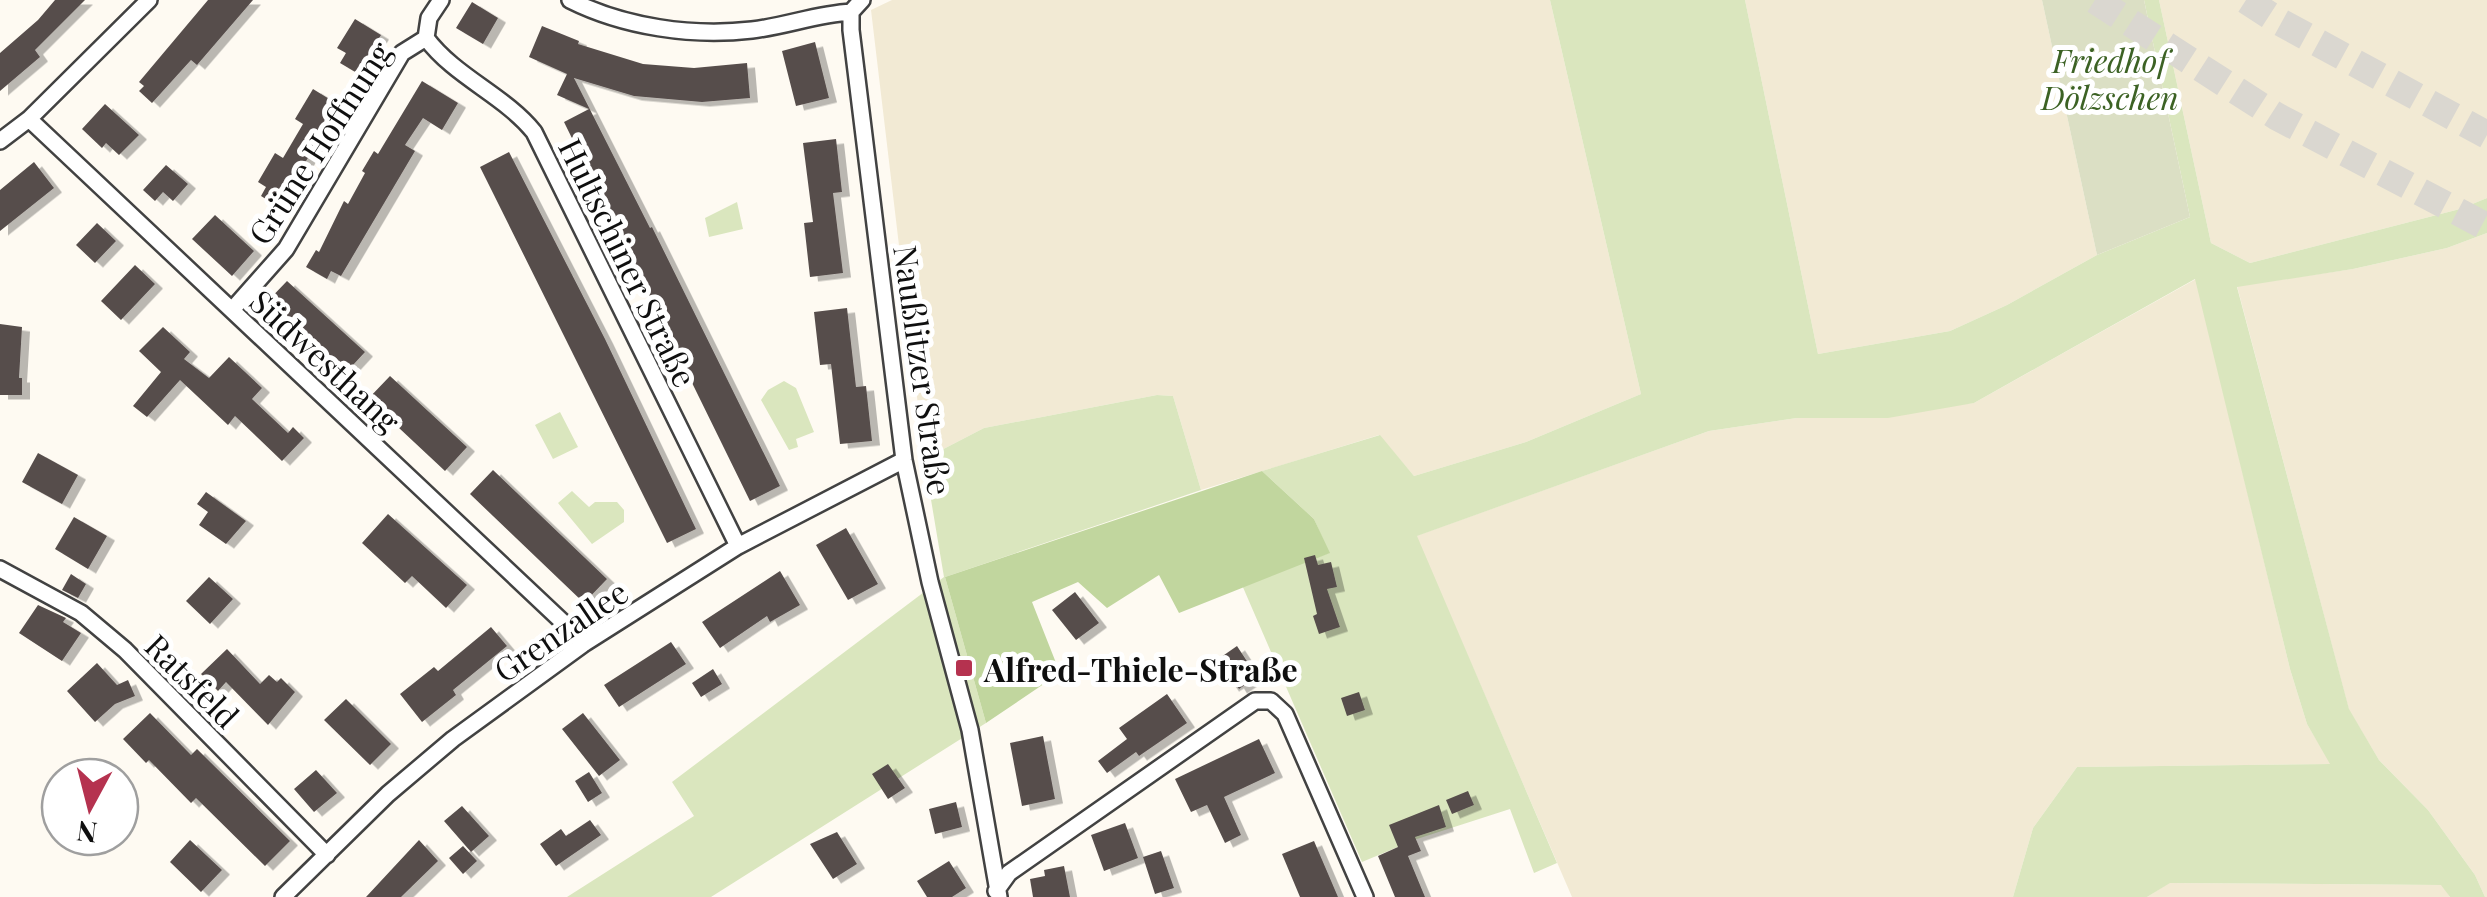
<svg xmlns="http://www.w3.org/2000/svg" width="2487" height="897" font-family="'Playfair Display',serif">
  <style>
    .farmland { fill: #f2ead4 }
    .green { fill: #dae6be }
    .forest { fill: #c1d69e }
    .cemetery { fill: #dbdfc4 }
    .building { fill: #574e4c; filter: url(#shadow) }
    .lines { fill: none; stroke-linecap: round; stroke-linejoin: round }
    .motorway-tunnel { stroke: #dad7d0; stroke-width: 28; stroke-dasharray: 28 14; stroke-linecap: butt }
    .minor-casing { stroke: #424242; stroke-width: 20 }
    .minor { stroke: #fff; stroke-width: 15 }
    .poi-dot { fill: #b5324f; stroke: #fff; stroke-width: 4 }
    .labels { text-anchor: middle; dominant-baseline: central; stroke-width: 10; stroke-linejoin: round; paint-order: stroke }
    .park-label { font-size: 32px; font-style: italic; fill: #3c6224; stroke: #fff }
    .street-label { font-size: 32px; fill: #0f0f0f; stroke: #fff }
    .poi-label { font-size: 32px; font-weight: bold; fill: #0f0f0f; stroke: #fff; text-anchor: start }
  </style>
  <defs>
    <filter id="shadow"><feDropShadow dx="8" dy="4.5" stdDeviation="0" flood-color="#0004"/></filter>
  </defs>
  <rect width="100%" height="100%" fill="#fefaf2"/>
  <path class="farmland" d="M892 0H1550L1641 394 1526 442 1414 476 1379 435 1201 490 1173 396 1157 395 984 428 930 456 925 464 871 10Z
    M1745 0H2042L2097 255 2007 305 1950 331 1818 354Z
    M2159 0H2487V198L2460 209 2250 263 2211 243Z
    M2487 233V897H2485L2475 875 2428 810 2379 760 2349 710 2237 286 2353 269 2447 248Z
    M2196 279 2290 669 2307 724 2331 764 2077 767 2033 828 2013 897H1572L1416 536 1709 431 1797 418 1974 403Z
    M2169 883 2442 885 2450 897H2147Z"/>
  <path class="green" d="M1550 0H1745L1818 354 1950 331 2007 305 2097 255 2190 217 2144 0H2159L2211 243 2250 263 2460 209 2487 198V233L2447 248 2353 269 2237 287 2349 709 2379 760 2428 810 2475 875 2485 897H2450L2441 885 2170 883 2147 897H2013L2033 828 2077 767 2330 764 2307 724 2290 669 2195 279 1974 403 1888 418H1797L1709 431 1417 536 1557 863 1534 873 1510 809 1417 839 1362 862 1242 585 1329 553 1314 519 1262 471 1380 435 1414 476 1526 442 1641 394Z
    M737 202 743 229 709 237 705 218Z
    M784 381 796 388 814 432 796 439 798 447 789 450 761 400 768 390Z
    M1157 395 1173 396 1201 490 945 577 986 723 711 897H567L694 816 672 782 944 577 925 464 930 456 984 428Z
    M560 412 578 447 553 459 535 425Z
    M572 491 589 507 595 502H617L624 510V522L592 544 558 503Z"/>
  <path class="forest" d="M1262 471 1314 519 1330 553 1179 613 1159 575 1107 608 1078 582 1032 602 1060 673 986 723 945 577Z"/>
  <path class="cemetery" d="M2042 0H2144L2190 217 2097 255Z"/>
  <path class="building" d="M55 0H85L35 50 40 57 0 91V53L38 20Z
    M208 0H253L197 65 191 60 152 103 139 91 144 86 139 82Z
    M472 2 498 18 483 44 456 28Z
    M355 19 381 35 367 58 371 60 362 76 340 63 346 53 337 48Z
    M542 26 579 41 578 44 643 64 694 68 747 63 750 98 702 102 634 96 574 78 650 228 652 227 780 486 750 501 564 122 589 109 557 95 567 74 529 57Z
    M815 42 829 98 796 106 782 51Z
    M422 81 458 103 442 130 423 118 405 145 415 151 341 276 331 271 327 279 306 267 316 250 319 252 344 201 348 204 365 173 362 171 374 151 378 154Z
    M313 89 339 105 325 128 329 130 320 146 316 144 288 192 292 194 282 209 261 196 266 187 258 182 275 153 283 158 303 124 295 119Z
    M105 104 139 135 119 155 106 143 102 148 82 129Z
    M836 139 842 192 833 193 843 273 810 277 804 223 813 222 803 143Z
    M509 152 605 339 696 529 667 543 480 167Z
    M34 162 54 188 0 231V190Z
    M166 165 188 184 173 201 163 192 155 201 143 190Z
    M215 215 254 251 232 276 192 239Z
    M97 223 116 241 95 263 76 245Z
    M135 265 155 284 121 320 101 301Z
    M287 281 365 352 341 378 263 306Z
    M847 308 856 387 866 386 872 441 840 444 831 364 820 365 814 312Z
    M0 324 22 327 19 378H22V395H0Z
    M163 327 190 352 184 359 209 378 229 357 262 388 252 399 288 433 293 427 304 438 282 461 235 416 228 425 180 380 147 417 133 406 161 372 139 351Z
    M390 376 467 447 445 471 368 399Z
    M38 453 78 475 62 504 22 482Z
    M493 470 607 579 584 603 470 494Z
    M206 492 246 521 226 544 199 525 208 512 197 504Z
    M388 514 467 585 446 608 412 576 405 583 362 543Z
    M74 517 107 536 88 569 55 549Z
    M846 528 878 584 848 600 816 545Z
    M1315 555 1318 565 1331 562 1337 587 1327 589 1340 627 1319 634 1313 616 1317 614 1304 558Z
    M780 571 800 605 770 622 767 616 720 648 702 622Z
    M71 574 86 584 78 598 62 590Z
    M209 577 233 599 210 624 186 601Z
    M1075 592 1099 623 1076 640 1052 610Z
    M38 605 66 618 63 622 81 633 62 661 19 633Z
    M491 627 507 646 453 690 456 695 422 722 400 694 434 667 438 671Z
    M671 642 686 664 619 707 604 685Z
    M1237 646 1254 672 1249 675 1252 680 1239 689 1236 684 1231 687 1214 662Z
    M227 649 260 684 269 675 277 682 281 678 295 692 268 725 226 682 218 691 201 674Z
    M97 663 117 685 128 680 135 696 115 704 95 722 67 691Z
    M713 669 722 684 701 697 692 683Z
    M1359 692 1365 710 1347 716 1341 698Z
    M1167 694 1187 723 1139 756 1136 752 1107 773 1098 761 1127 739 1119 728Z
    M346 699 391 744 370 765 324 720Z
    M150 713 191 755 197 749 290 841 265 866 196 798 191 803 149 760 146 763 123 739Z
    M583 713 620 760 599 776 562 729Z
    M1043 736 1055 799 1022 806 1010 743Z
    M1259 739 1275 773 1224 797 1241 835 1225 843 1207 805 1191 812 1175 779Z
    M888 764 905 788 888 799 872 774Z
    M316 770 337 793 314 812 294 789Z
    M589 772 602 793 588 802 575 781Z
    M1468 791 1474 805 1452 814 1446 800Z
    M956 802 962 827 935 834 929 809Z
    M1439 805 1446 827 1415 837 1421 851 1408 856 1425 897H1395L1378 856 1398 847 1389 825Z
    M462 806 489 836 471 852 444 821Z
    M590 820 601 835 556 866 540 844 561 829 566 836Z
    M1125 823 1138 858 1104 871 1091 835Z
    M837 832 857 864 833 879 810 844Z
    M190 840 222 870 201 892 170 862Z
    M419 840 438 861 401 897H366Z
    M1314 841 1338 897H1300L1282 854Z
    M463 846 477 861 463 874 449 858Z
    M1161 851 1174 888 1155 894 1143 857Z
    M949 861 966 888 952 897H927L917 881Z
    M1064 866 1070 897H1033L1030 879 1045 876 1044 870Z"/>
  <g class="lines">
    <path class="motorway-tunnel" d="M2095 0 2276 116 2487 227
      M2246 0 2280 22 2487 135"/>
    <defs>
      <path id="minor" d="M570 0C624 27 692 37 752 30 786 26 817 14 851 12L862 0
        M851 12V30L904 460 930 582 970 730 999 897
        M426 38C455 77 504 95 534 132L738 546
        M426 38 429 18 441 0
        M29 119 585 643
        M0 141 29 119 149 0
        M232 310 286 249 402 53 426 38
        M0 569 81 613 125 650 327 855
        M996 891 1009 873 1255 701H1271L1285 714 1365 897
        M283 897 388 794 453 739 585 643 738 546 904 460"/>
    </defs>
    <use href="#minor" class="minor-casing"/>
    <use href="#minor" class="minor"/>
  </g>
  <rect class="poi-dot" x="954" y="658" width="20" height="20" rx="5"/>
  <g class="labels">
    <g class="park-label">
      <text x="2110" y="59">Friedhof<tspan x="2110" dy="37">Dölzschen</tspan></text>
    </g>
    <g class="street-label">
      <text transform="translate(319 142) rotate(-57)">Grüne Hoffnung</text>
      <text transform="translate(629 262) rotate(64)">Hultschiner Straße</text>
      <text transform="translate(326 360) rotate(43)">Südwesthang</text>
      <text transform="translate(924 370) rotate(82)">Naußlitzer Straße</text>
      <text transform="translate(560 630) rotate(-34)">Grenzallee</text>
      <text transform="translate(193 680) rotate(45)">Ratsfeld</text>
    </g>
    <g class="poi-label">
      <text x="984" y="668">Alfred-Thiele-Straße</text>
    </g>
  </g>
  <g transform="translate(90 807) rotate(187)"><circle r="48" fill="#ffffff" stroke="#9f9f9f" stroke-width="2.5"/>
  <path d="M0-8L18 38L0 25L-18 38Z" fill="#b5324f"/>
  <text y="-15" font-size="28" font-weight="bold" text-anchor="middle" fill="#0f0f0f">N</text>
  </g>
</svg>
